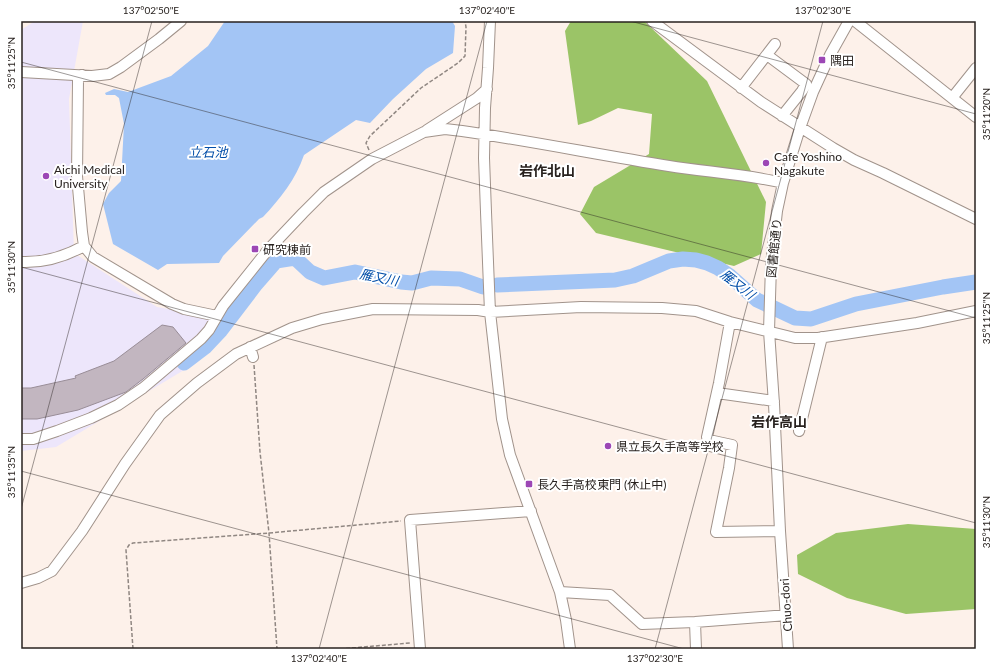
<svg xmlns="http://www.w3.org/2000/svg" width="997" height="670" font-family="Lato,'Noto Sans JP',sans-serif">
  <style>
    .education { fill: #ede6fb }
    .forest { fill: #9bc467 }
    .water { fill: #a3c5f5 }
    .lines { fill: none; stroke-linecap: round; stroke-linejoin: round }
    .river { stroke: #a3c5f5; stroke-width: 15 }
    .building { fill: #c2b6c0; stroke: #998d97 }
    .minor-casing { stroke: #a1938b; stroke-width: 12 }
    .path { stroke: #908782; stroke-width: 1.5; stroke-dasharray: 4 2; stroke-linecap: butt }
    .minor { stroke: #fff; stroke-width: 10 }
    .ticks { fill: none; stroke: #28221f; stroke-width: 1; stroke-opacity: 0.45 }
    .poi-dot { fill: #9c47b5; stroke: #fff; stroke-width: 1.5 }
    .labels { text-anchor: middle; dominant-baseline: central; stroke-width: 4; stroke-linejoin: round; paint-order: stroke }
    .poi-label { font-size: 12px; fill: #28221f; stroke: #fff; text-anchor: start }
    .street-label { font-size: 12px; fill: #28221f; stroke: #fff }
    .water-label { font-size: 13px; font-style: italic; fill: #014da8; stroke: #fff }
    .quarter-label { font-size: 14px; font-weight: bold; fill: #28221f; stroke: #fff }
    .neatline { fill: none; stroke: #28221f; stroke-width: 1.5 }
    .ticks-label { font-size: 10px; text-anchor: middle; fill: #28221f }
  </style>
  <rect width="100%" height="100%" fill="#fdf1ea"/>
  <path class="education" d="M35 21H83L69 99 74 253 157 307 236 321 189 367 56 447 21 451V30Z"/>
  <path class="forest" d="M571 21H644L707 81 766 202 761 254 734 266 596 233 580 214 594 187 649 154 652 114 618 108 591 121 578 125 565 31Z
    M908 524 976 529V609L906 614 847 598 798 574 797 555 836 533Z"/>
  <path class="water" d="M225 21H452L455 26 453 53 426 69 393 99 370 123 356 120 304 155C296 179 280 199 263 217L259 219 223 256 219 263 167 264 158 270 113 244 103 204 109 193 121 181 124 124 119 98 115 95H106L105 93 114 89 128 92 171 76 208 46Z"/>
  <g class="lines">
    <path class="river" d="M497 285 615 280 633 276 669 261 683 259 696 260 707 263 718 268 730 276 757 300 795 318 811 319 856 304 943 287 976 282
      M184 363 205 347 221 330 256 284 276 261 295 258 310 272 324 278 355 272 401 282 412 283 431 278 460 279 483 287"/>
  </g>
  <path class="building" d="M162 325 173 327 186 343 143 379 126 392 78 410 37 419H21V388H31L76 378 75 376 114 361Z"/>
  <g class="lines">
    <defs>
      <path id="minor" d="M490 21 488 68 485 108 484 158 486 212 490 312 502 419 510 455 560 592 566 620 570 649
        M652 21 761 102 833 148 854 160 883 173 976 219
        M855 21 976 117
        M767 55 806 84 802 91 782 116
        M21 72 92 76 109 74 121 67 159 39 181 21
        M82 75 78 80 77 176 82 232 84 246 93 257 172 304 184 309 217 316
        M741 88 775 44
        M952 98 976 68
        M427 130 477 98 487 89
        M21 262C44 263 64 257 84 246
        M730 322 719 383 707 437 709 440 732 445 729 468 716 532 780 531
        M250 347 253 357
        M717 393 774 401
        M799 431 822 337
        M21 439H33L57 431 91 418 118 405 143 388 201 339 209 330 223 306 267 251 303 213 324 192 372 159 424 132 445 129 462 131C531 141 600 155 669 166 707 172 746 174 783 183
        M21 583 38 578 52 571 82 531 125 464 160 415 197 383 236 354 292 328 322 319 373 309 478 310 490 312 581 307 662 308 696 311 730 322 795 338H818L917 323 976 311
        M560 592 610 595 642 624 695 622 787 615
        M695 622 696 649
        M420 649 410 520 531 511
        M788 649 780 531 774 404 769 331 771 265 777 211 783 183 800 128 813 92 830 55 849 21"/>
    </defs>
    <use href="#minor" class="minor-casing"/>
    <path class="path" d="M369 150 366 143 370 136 421 88 458 63 465 56 466 27 465 21
      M254 365 260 452 269 533 277 649
      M133 649 126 550 129 545 133 543 269 533 401 521
      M340 649 410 643"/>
    <use href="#minor" class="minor"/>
  </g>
  <path class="ticks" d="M630 21 976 114M21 62 976 318M21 267 976 523M21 471 684 649M21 509 152 21M319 649 487 21M655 649 823 21"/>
  <g class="poi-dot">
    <rect x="818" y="56" width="8" height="8" rx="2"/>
    <circle cx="766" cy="163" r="4"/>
    <circle cx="46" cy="176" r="4"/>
    <rect x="251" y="245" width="8" height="8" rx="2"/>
    <circle cx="608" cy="446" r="4"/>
    <rect x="525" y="480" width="8" height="8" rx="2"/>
  </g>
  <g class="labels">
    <g class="poi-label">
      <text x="830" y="60">隅田</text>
      <text x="774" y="156">Cafe Yoshino<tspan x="774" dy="14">Nagakute</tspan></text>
      <text x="54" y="169">Aichi Medical<tspan x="54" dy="14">University</tspan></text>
      <text x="263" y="249">研究棟前</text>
      <text x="616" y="446">県立長久手高等学校</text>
      <text x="537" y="484">長久手高校東門 (休止中)</text>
    </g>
    <g class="street-label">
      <text transform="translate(774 248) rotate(-84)">図書館通り</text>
      <text transform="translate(786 605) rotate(-94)">Chuo-dori</text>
    </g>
    <g class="water-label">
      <text x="208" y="152">立石池</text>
      <text transform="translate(379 277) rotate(11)">雁又川</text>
      <text transform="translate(738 284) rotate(38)">雁又川</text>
    </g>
    <g class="quarter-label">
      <text x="547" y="170">岩作北山</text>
      <text x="779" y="421">岩作高山</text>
    </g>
  </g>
  <rect width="997" height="670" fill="none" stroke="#ffffff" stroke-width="44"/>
  <rect x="22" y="22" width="953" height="626" class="neatline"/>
  <g class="ticks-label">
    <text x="151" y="14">137°02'50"E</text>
    <text x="487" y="14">137°02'40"E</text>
    <text x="823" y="14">137°02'30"E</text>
    <text transform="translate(11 63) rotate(-90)" y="4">35°11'25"N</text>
    <text transform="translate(986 114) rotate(-90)" y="4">35°11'20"N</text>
    <text transform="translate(11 267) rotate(-90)" y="4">35°11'30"N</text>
    <text transform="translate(986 318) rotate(-90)" y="4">35°11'25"N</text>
    <text transform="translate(11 472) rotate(-90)" y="4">35°11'35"N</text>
    <text transform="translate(986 522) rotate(-90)" y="4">35°11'30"N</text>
    <text x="319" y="662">137°02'40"E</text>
    <text x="655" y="662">137°02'30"E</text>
  </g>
</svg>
